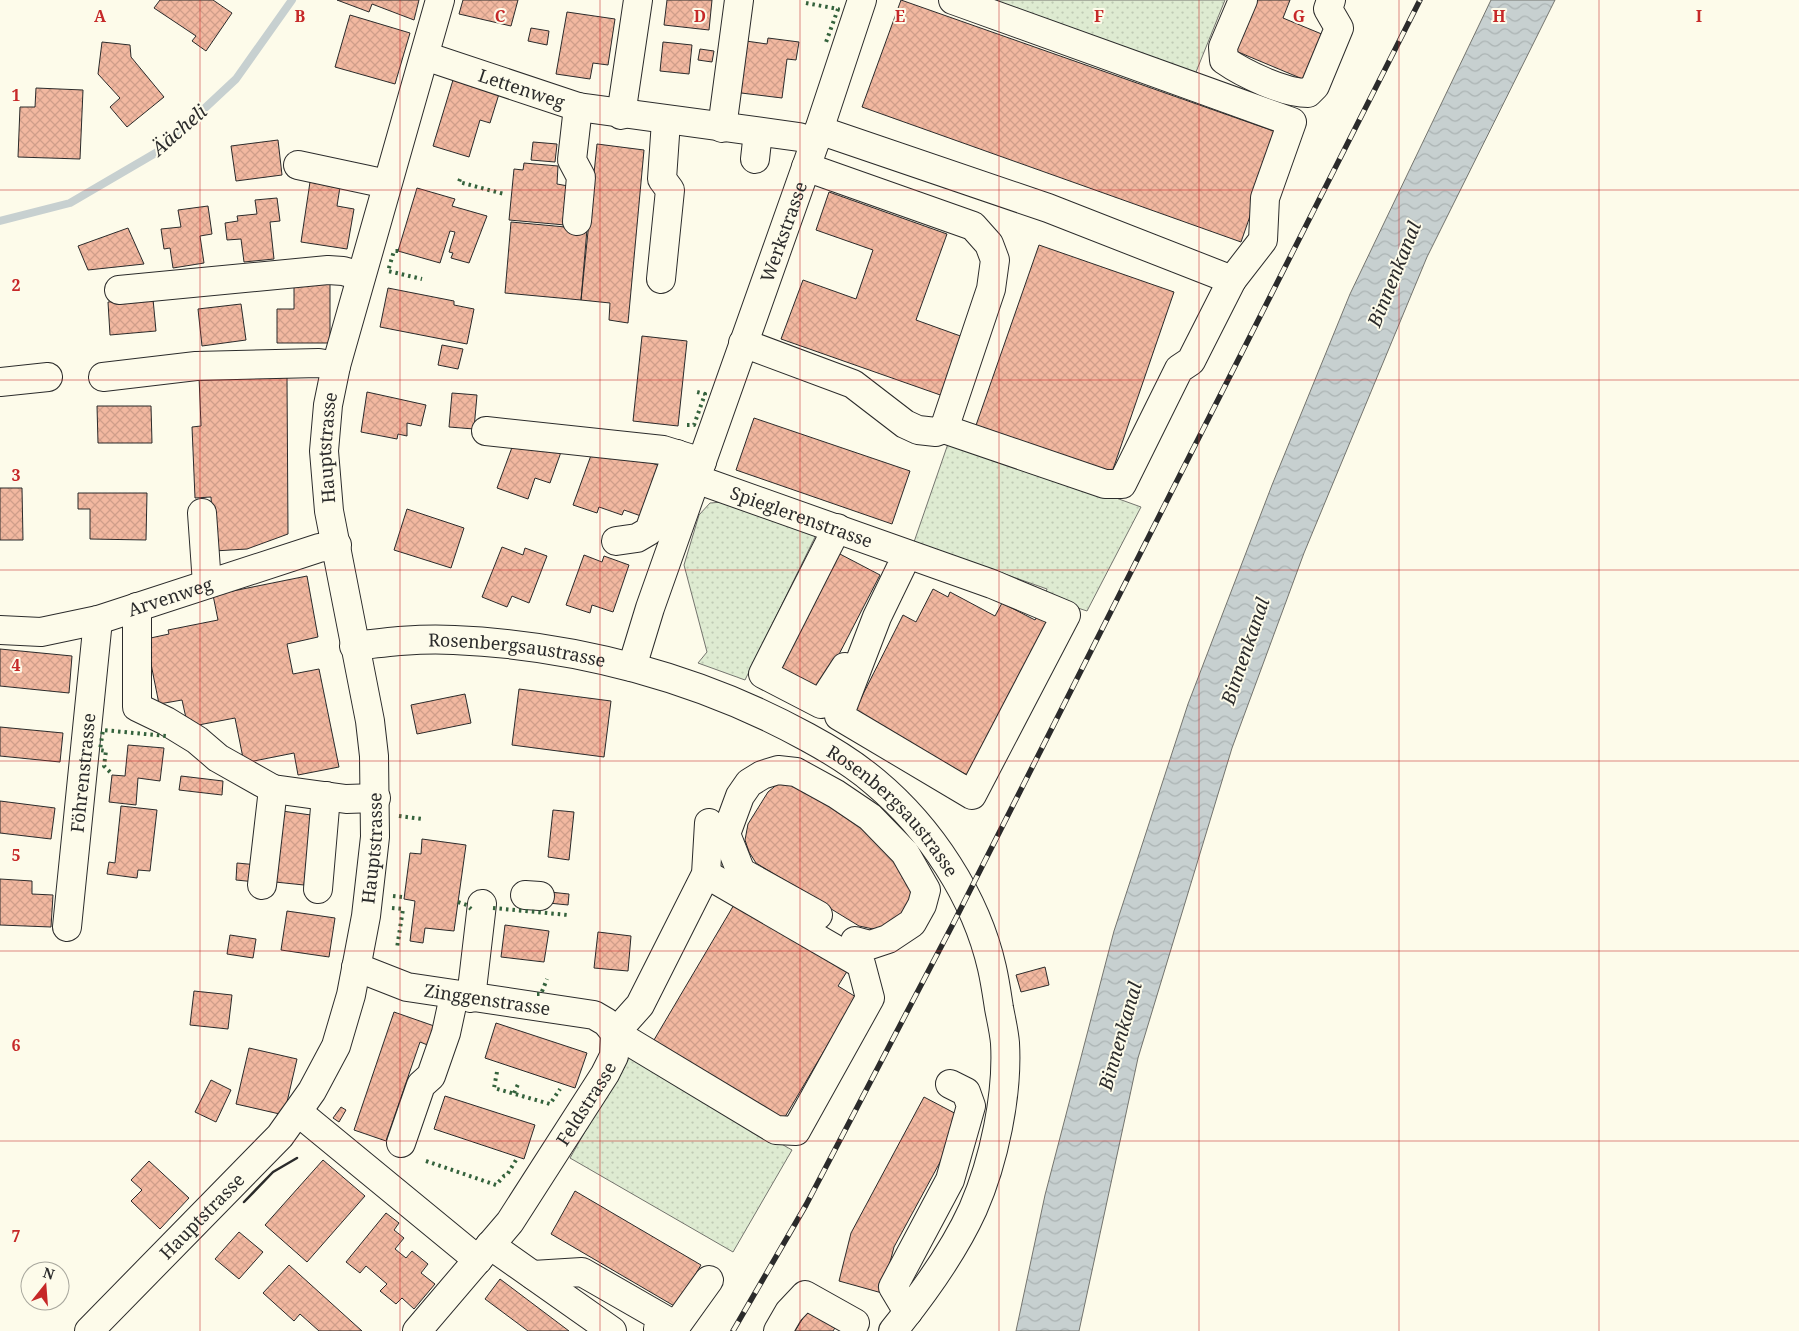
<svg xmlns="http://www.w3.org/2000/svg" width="1799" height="1331" font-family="'Noto Serif',serif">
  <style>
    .green { fill: url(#green-dots); stroke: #74746e }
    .water { fill: url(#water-waves); stroke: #74746e }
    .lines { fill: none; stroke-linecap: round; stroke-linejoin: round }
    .stream { stroke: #c7d0d0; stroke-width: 8 }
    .building { fill: url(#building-cross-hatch); stroke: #2b2b2b }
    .minor-casing { stroke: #2b2b2b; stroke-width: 30 }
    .major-casing { stroke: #2b2b2b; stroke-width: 30 }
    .minor { stroke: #fdfbea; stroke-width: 28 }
    .major { stroke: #fdfbea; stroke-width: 28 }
    .rail-casing { stroke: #2b2b2b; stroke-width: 5.5 }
    .rail { stroke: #fdfbea; stroke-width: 4; stroke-dasharray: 11; stroke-linecap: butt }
    .hedge { stroke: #34623c; stroke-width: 4; stroke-dasharray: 2.5 4; stroke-linecap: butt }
    .wall { stroke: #2b2b2b; stroke-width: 2.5 }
    .grid { fill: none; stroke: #c62828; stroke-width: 1; stroke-opacity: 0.55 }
    .labels { text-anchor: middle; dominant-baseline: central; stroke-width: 4; stroke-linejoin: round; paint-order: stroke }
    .street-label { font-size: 18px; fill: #2b2b2b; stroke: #fdfbea }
    .water-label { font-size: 19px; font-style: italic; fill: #2b2b2b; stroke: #fdfbea }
    .grid-label { font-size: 16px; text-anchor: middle; font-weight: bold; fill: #c62828; stroke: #fdfbea; stroke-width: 4; stroke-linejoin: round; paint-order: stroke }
  </style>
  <defs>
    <pattern id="green-dots" width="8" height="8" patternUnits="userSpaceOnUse" patternTransform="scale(1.25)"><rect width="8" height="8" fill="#deebd1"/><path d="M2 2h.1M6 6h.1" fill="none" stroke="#bfcab4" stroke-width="1.8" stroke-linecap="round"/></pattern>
    <pattern id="water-waves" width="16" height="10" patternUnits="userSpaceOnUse" patternTransform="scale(1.25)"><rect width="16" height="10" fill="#c7d0d0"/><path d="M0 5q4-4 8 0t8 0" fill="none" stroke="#abb3b3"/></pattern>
    <pattern id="building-cross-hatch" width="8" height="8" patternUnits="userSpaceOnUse" patternTransform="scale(1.25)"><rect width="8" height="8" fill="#f2b8a0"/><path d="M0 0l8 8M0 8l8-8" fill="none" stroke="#d09e8a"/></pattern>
  </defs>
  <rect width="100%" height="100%" fill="#fdfbea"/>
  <path class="green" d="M974 0H1225L1194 77Z
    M950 438 1141 507 1087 611 1044 597 1047 589 914 542Z
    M723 502 816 535 745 680 698 663 707 652 684 565 699 515 710 503Z
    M628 1056 792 1150 733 1252 570 1158Z"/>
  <path class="water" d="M1491 0H1555L1427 257 1304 553 1232 748 1138 1058 1079 1331H1016L1045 1195 1114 931 1188 704 1272 485 1350 294Z"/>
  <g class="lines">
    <path class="stream" d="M0 221 70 203 159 151 236 79 292 0"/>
  </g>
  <path class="building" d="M160 0H213L232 13 206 51 192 41 196 36 154 8Z
    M337 0H419L414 20 372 4 369 12Z
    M463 0H518L511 26 459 14Z
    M667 0H712L709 30 664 25Z
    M901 0 1279 133 1241 242 862 107Z
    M1252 0H1290L1283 18 1324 35 1305 80 1231 49Z
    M567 12 615 19 608 65 593 63 590 79 556 74Z
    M350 15 410 33 395 84 335 67Z
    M531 28 549 31 547 45 528 41Z
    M768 38 799 42 796 60 787 59 782 98 733 92 739 40 767 44Z
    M102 42 130 45 131 57 164 97 127 127 110 107 120 98 98 74Z
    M663 42 692 45 689 74 660 71Z
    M700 49 714 51 712 62 698 60Z
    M453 80 499 94 490 123 480 120 469 157 433 146Z
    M36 88 83 90 80 159 18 157 20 107H35Z
    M278 140 282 175 236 181 231 146Z
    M533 142 557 144 555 162 531 160Z
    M597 144 644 150 628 323 609 320 610 303 581 300Z
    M524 163 558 166 557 184 568 186 565 225 509 220 514 169 523 170Z
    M310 182 340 187 337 206 354 209 347 249 301 242Z
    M417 188 455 199 452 206 487 216 469 263 451 258 453 253 449 252 455 232 450 231 440 263 398 251Z
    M829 192 947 234 916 320 966 338 946 397 781 339 803 280 856 299 873 250 816 230Z
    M277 198 280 221 270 222 274 259 244 262 241 239 227 240 225 223 238 221 237 216 257 214 255 200Z
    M208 206 212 234 200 236 204 263 173 268 170 248 164 249 161 229 181 227 178 210Z
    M511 222 587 229 581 300 505 293Z
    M128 228 144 264 88 270 78 246Z
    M1039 245 1174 292 1110 478 974 431Z
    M294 282H330V343H277V309H294Z
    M388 288 454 301V305L474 309 467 344 380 327Z
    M153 299 156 331 110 335 108 302Z
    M241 304 246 340 202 346 198 309Z
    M642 336 687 341 678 426 633 421Z
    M442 345 463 349 458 369 438 365Z
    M287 375 288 534 247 549 214 551 211 497 195 498 192 427 201 426 199 376Z
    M367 392 426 405 421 426 407 423V436L398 434 397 439 361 432Z
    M452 393 477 395 474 429 449 427Z
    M97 406H151L152 443H98Z
    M754 418 910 471 892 524 736 470Z
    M514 442 561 452 550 483 535 478 528 499 497 488Z
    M594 447 631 455 660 466 641 516 624 510 622 515 599 507 597 513 573 505Z
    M0 488H22L23 540H0Z
    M78 493H147L146 540 90 539V509H78Z
    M407 509 464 528 451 568 394 550Z
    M502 547 523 555 525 548 547 556 529 603 512 596 507 607 482 597Z
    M838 553 880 575 819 693 777 670Z
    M584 555 602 562 604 556 629 565 613 612 592 605 590 613 566 605Z
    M307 576 318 637 287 644 293 674 319 669 339 767 298 775 294 753 244 763 235 718 188 727 182 700 159 704 146 639 169 634 168 630 218 620 213 595Z
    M933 589 948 597 950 592 995 616 1002 603 1035 620 1039 613 1056 622 975 779 852 716 903 615 916 622Z
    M0 649 72 656 69 693 0 686Z
    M519 689 611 701 604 757 512 745Z
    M465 694 471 723 417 734 411 705Z
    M0 727 63 733 60 762 0 756Z
    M128 745 164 748 160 781 138 778 136 805 109 802 112 775 125 776Z
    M181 776 223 781 222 795 179 790Z
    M780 782 813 786 874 829 914 884 906 915 878 930 859 926 756 863 749 852 745 840 748 824 768 792Z
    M0 801 55 808 51 839 0 833Z
    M121 806 157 810 150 871 138 870 137 878 107 874 109 862 115 863Z
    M553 810 574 812 569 860 548 857Z
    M282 811 311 815 304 885 275 882Z
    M422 839 466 845 454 931 425 928 423 943 410 941 415 901 404 899 410 853 421 854Z
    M237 863 258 865 256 882 236 880Z
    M0 879 32 881V894L53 895 51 927 0 925Z
    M540 891 569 894 568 905 539 902Z
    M738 898 851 965 838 986 856 997 782 1122 651 1045Z
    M287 911 335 918 329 957 281 950Z
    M505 925 549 931 544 962 501 957Z
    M598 932 631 936 628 971 594 968Z
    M230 935 256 939 253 958 227 954Z
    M1045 967 1049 985 1021 992 1016 975Z
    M194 991 232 995 228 1029 190 1025Z
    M394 1012 437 1027 430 1046 420 1042 386 1141 354 1130Z
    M496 1023 587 1053 575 1088 485 1058Z
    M249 1048 297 1059 284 1115 236 1104Z
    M211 1080 231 1090 216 1122 195 1112Z
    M445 1096 535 1125 524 1159 434 1129Z
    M924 1097 964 1118 894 1247 882 1293 839 1281 851 1233Z
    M341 1107 346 1110 339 1122 333 1118Z
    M323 1160 365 1196 307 1262 265 1225Z
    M149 1161 189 1198 160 1229 131 1201 142 1190 131 1180Z
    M575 1191 701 1265 676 1307 551 1234Z
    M386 1213 399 1223 394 1230 404 1238 395 1249 406 1258 412 1251 428 1264 421 1273 435 1284 414 1309 402 1298 396 1304 380 1291 387 1284 366 1266 360 1273 346 1262Z
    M239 1232 263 1252 239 1279 215 1259Z
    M289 1265 362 1331H319L300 1314 294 1321 263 1293Z
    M500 1279 569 1331H528L485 1299Z
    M812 1303 840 1320 833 1331H795Z"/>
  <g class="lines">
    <defs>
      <g id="minor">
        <path d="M1243 0 1223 47 1224 60C1244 74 1284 93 1308 93L1315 86 1339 28 1328 9 1331 0"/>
        <path id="s1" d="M425 56 578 107 799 137 815 142"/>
        <path d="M621 115 638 0"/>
        <path d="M722 128 739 0"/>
        <path d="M819 130 1048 208 1232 280 1263 240 1265 198 1292 122 953 0"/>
        <path d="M755 159 758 132"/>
        <path d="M298 165 387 184"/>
        <path d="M577 221 581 177 572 160 578 107"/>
        <path d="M661 279 670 190 662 179 666 121"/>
        <path d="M119 290 328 270 343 271 361 276"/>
        <path d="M743 343 853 384 905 424 918 430 936 432 944 429 991 289 995 260 989 244 973 226 806 167"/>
        <path d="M103 377 196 366 319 363 336 366"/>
        <path d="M0 382 48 377"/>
        <path d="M944 429 1105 484H1122L1179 369 1191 361 1232 280"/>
        <path d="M486 431 663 450 702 462"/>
        <path id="s2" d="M696 479 992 584 1066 615 972 795 839 716 877 617 907 555"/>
        <path d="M202 513 207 584"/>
        <path d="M837 528 763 674 821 704 845 667"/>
        <path d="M616 541 637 538 649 531 677 454"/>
        <path d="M137 607V707L166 721 197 740 218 758 273 789 346 799 376 798"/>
        <path id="s3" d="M0 630 41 632 98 620 319 548 337 545"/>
        <path id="s4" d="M354 646C387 642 420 638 454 640 575 645 700 678 807 737 831 750 854 764 875 782 930 828 976 897 992 968 995 981 997 995 999 1008 1001 1019 1004 1031 1005 1043 1008 1095 994 1161 973 1209 953 1253 923 1294 893 1331"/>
        <path id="s5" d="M632 667 650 608 815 142 862 0"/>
        <path d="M709 834H726L741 872 818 915"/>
        <path d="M726 834 740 796 749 783 762 775 778 770 796 772 836 794 870 817 905 853 926 890 922 905 912 923 888 939 870 945 855 941"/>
        <path d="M262 885 273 789"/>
        <path d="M318 889 326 796"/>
        <path d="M525 895 540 896"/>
        <path id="s6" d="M67 927 98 620"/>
        <path id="s7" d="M356 967 407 987 594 1015 606 1022 615 1033 776 1130 796 1131 870 998 861 964 706 874"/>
        <path d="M471 998 482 904"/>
        <path d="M298 1112 478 1260"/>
        <path d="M401 1143 421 1085 431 1076 446 1033 454 996"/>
        <path d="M490 1245 612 1331"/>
        <path d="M533 1275 582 1272 676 1326"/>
        <path d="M908 1312 893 1287 950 1180 971 1106 966 1092 950 1084"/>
        <path d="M658 1329 676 1326 709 1280"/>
        <path id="s8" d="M417 1331 510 1222 605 1074 614 1056 615 1033 640 1005 706 874 709 823"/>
        <path d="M778 1331 789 1312 805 1295 855 1323"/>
      </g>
      <g id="major">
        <path id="s9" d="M89 1331 280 1136 312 1091 336 1046 351 995 366 916 375 837 374 756 370 721 329 511 324 451 328 405 336 366 440 0"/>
      </g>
    </defs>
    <use href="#minor" class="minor-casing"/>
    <use href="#major" class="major-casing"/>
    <use href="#minor" class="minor"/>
    <use href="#major" class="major"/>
    <defs>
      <path id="rail" d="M733 1331 806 1205 953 924 1420 0"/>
    </defs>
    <use href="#rail" class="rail-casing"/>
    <use href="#rail" class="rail"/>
    <path class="hedge" d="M806 3 838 9 825 45
      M460 179 459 182 504 194
      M398 251H394L388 271 422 279
      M687 425H694L705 394 697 392
      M110 772 104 766 106 751 100 750 103 730 166 736
      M399 816 422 819
      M393 896 403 897
      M458 902 467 905 471 909
      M392 908 403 909 397 948
      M493 908 568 915
      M537 994H541L547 979
      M497 1072 494 1088 550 1104 560 1089
      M514 1093 519 1082
      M426 1161 496 1185 504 1176 507 1175 516 1160"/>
    <path class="wall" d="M244 1202 273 1172 297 1158"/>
  </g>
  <path class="grid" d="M200 0V1331M400 0V1331M600 0V1331M800 0V1331M999 0V1331M1199 0V1331M1399 0V1331M1599 0V1331M0 190H1799M0 380H1799M0 570H1799M0 761H1799M0 951H1799M0 1141H1799"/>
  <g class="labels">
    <g class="street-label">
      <text stroke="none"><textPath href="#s1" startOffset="102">Lettenweg</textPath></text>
      <text stroke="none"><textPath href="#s5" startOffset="461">Werkstrasse</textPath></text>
      <text stroke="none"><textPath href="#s9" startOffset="986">Hauptstrasse</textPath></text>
      <text stroke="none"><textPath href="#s2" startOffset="112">Spieglerenstrasse</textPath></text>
      <text stroke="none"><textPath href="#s3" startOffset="175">Arvenweg</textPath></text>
      <text stroke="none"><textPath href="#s4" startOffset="164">Rosenbergsaustrasse</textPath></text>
      <text stroke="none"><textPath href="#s6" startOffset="155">Föhrenstrasse</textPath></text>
      <text stroke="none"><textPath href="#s4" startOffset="584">Rosenbergsaustrasse</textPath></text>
      <text stroke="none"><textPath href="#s9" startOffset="581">Hauptstrasse</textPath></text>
      <text stroke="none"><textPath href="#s7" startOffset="136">Zinggenstrasse</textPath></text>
      <text stroke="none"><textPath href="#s8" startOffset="284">Feldstrasse</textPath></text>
      <text stroke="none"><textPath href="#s9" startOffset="161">Hauptstrasse</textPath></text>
    </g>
    <g class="water-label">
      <text transform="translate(179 130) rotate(-41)">Äächeli</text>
      <text transform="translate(1394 274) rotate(-68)">Binnenkanal</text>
      <text transform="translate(1245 651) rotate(-71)">Binnenkanal</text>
      <text transform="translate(1120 1036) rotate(-74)">Binnenkanal</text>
    </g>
  </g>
  <g class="grid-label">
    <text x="100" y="22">A</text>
    <text x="300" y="22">B</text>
    <text x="500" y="22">C</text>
    <text x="700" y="22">D</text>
    <text x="900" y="22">E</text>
    <text x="1099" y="22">F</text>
    <text x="1299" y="22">G</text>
    <text x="1499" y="22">H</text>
    <text x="1699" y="22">I</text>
    <text x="16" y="101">1</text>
    <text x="16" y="291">2</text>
    <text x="16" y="481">3</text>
    <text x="16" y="671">4</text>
    <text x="16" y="861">5</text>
    <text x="16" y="1051">6</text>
    <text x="16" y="1242">7</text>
  </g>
  <g transform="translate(45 1286) rotate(17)"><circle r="24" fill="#fdfbea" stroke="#a9a89e"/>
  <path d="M0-4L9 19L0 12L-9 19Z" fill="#c62828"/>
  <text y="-8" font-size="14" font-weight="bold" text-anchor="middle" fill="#2b2b2b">N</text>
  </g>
</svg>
